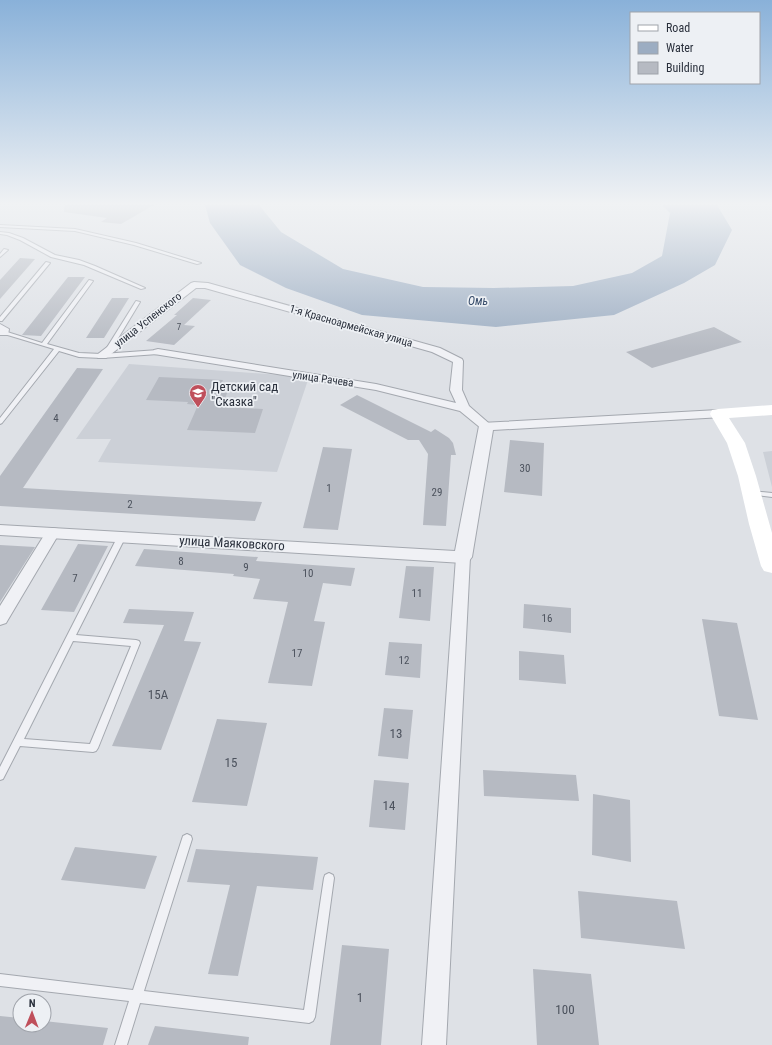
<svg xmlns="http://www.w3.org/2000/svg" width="772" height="1045" font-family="'Roboto Condensed',sans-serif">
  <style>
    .built { fill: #ccd0d7 }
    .water { fill: #9cadc2 }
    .building { fill: #b6bac2 }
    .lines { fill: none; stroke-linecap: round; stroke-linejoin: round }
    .service-casing { stroke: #a4a8af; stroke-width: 2 }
    .minor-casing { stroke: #a4a8af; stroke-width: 2 }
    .tertiary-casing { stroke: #a4a8af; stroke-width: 2 }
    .service { fill: #f0f1f5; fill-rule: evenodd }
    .minor { fill: #f0f1f5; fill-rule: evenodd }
    .tertiary { fill: #f0f1f5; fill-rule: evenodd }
    .secondary { fill: #fff; fill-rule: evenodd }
    .labels { text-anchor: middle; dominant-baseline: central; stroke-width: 3.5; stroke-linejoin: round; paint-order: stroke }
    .far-number-label { font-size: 9px; fill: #4c525d }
    .far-street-label { font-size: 11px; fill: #292f3b; stroke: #edf0f4 }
    .number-label { font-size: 11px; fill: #4c525d }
    .far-water-label { font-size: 12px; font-style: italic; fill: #374c6a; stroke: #edf0f4 }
    .poi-label { font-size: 13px; fill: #292f3b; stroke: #edf0f4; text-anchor: start }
    .street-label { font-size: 13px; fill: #292f3b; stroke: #edf0f4 }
    .near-number-label { font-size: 13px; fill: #4c525d }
  </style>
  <rect width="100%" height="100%" fill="#dee1e6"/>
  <path class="built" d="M129 364 309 377 277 472 98 462 111 439H76Z
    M772 451V487L763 452Z"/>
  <path class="water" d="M205 205H259L281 232 343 269 423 287 494 288 573 286 632 273 662 256 670 213 662 205H717L732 230 715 265 684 283 614 315 496 327 362 315 286 288 240 265 210 223Z"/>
  <path class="building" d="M65 205H154L121 224 101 222 107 218 64 212Z
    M20 258 35 259 0 299V280Z
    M68 277H85L41 336 22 335Z
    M112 298H129L104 338H86Z
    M193 298 211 300 184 325 195 326 174 345 146 341 177 315H174Z
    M714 327 742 342 652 368 626 352Z
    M77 368 103 369 23 488 262 502 255 521 0 506V476Z
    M159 377 223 380 217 393H227L222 407 263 409 255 433 187 430 198 405 187 404 188 402 146 400Z
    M357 395 431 432 435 429 449 438 453 443 456 455H451L446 526 423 525 428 454 419 440H408L340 405Z
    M510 440 544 443 542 496 504 492Z
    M323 447 352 449 338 530 303 528Z
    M78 544 108 546 74 612 41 610Z
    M0 545 35 547 0 602Z
    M144 549 242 556 258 557 256 561 355 568 351 586 323 583 314 621 325 622 312 686 268 683 288 602 253 599 260 579 233 576 234 574 135 566Z
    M406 566 434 567 430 621 399 618Z
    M524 604 571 608V633L523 628Z
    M129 609 194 612 184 641 201 642 161 750 112 746 164 625 123 623Z
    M702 619 737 623 758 720 719 716Z
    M389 642 422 644 420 678 385 675Z
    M519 651 564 655 566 684 519 680Z
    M384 708 413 710 408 759 378 756Z
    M217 719 267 723 247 806 192 802Z
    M483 770 576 775 579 801 484 796Z
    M374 780 409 783 405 830 369 827Z
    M593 794 630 800 631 862 592 855Z
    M75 847 157 856 145 889 61 880Z
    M196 849 318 857 313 890 257 886 238 976 208 974 230 885 187 882Z
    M578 891 677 901 685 949 581 938Z
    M342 945 389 949 381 1045H330Z
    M533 969 591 974 599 1045H537Z
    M0 1016 20 1018V1025H44V1021L108 1028 103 1045H0Z
    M155 1026 249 1037 248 1045H148Z"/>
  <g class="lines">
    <defs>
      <path id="service" d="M0 225 75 229 136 243 201 263 197 264 134 245 75 231 0 227Z
        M0 232 9 233 23 238 55 255 79 260 95 266 145 288 141 289 84 265 51 257 20 240 7 235 0 234Z
        M4 249 8 250 0 257V254Z
        M46 262 50 263 2 321H0V317Z
        M89 280 93 281 47 344 79 353 102 354 158 350 161 352 158 354 102 358 79 357 59 351 2 423 0 424V418L54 349 1 333 4 331 42 343Z
        M136 301 140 302 111 350H107L106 349Z
        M752 491 772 493V497L750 494 749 493Z
        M119 534H125L126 536 76 635 136 640 139 641 140 643 98 748 96 751 93 752 20 746 3 779 0 780V767ZM73 641 131 646 90 744 24 739Z
        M187 834 191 836 192 839 144 991 304 1010 324 878 325 875 329 873 333 875 334 878 315 1017 313 1021 309 1023 140 1003 127 1045H115L129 1001 0 986V974L133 990 182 839 183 836Z"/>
      <path id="minor" d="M194 282 208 283 440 348 462 359 463 361 462 390 469 406 492 426 490 429H482L460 411 376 390 154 354 153 352 154 350 158 349 376 384 456 403 450 390 453 362 432 352 205 288H196L106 358H98L97 356 98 354 191 283Z
        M0 324 9 329 8 335H0Z
        M53 528 58 529 60 532 6 623 0 625V606L48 529Z
        M463 552 468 554 470 557 446 1045H422L456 557 458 554Z"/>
      <path id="tertiary" d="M718 410 723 411 725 414 723 417 493 430 472 557 469 561 463 563 0 535V525L455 551 479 426 481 423Z"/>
    </defs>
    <use href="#service" class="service-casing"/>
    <use href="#minor" class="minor-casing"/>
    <use href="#tertiary" class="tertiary-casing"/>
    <use href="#service" class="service"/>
    <use href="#minor" class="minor"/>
    <use href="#tertiary" class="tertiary"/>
    <path class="secondary" d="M772 405V415L729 418 745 443 756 476 772 533V573L764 571 761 566 749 524 738 476 727 443 710 414 712 410 718 409Z"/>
  </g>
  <linearGradient id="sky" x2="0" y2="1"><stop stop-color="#89b1d9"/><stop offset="0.58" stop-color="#f0f2f4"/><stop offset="1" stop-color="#f0f2f4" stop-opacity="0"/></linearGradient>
  <rect width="772" height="351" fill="url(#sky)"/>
  <defs>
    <symbol id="school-pin" viewBox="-11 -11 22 30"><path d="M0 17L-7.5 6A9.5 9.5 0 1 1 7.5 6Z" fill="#bf4f5b" stroke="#edf0f4"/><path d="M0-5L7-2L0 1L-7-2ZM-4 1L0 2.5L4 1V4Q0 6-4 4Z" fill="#fff"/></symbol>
  </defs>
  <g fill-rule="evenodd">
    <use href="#school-pin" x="188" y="383" width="20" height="27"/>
  </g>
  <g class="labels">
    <g class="far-number-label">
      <text x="179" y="327">7</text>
    </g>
    <g class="far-street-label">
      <text transform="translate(148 320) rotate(-38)">улица Успенского</text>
      <text transform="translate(351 326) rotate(16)">1-я Красноармейская улица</text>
      <text transform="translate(323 379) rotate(8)">улица Рачева</text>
    </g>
    <g class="number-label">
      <text x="56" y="418">4</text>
      <text x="525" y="468">30</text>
      <text x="329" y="488">1</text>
      <text x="437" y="492">29</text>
      <text x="130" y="504">2</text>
      <text x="181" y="561">8</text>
      <text x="246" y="567">9</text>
      <text x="308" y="573">10</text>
      <text x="75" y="578">7</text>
      <text x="417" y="593">11</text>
      <text x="547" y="618">16</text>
      <text x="297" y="653">17</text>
      <text x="404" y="660">12</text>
    </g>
    <g class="far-water-label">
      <text x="478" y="301">Омь</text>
    </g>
    <g class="poi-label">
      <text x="211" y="386">Детский сад<tspan x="211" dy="15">"Сказка"</tspan></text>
    </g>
    <g class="street-label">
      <text transform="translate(232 543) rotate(3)">улица Маяковского</text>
    </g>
    <g class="near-number-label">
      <text x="158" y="694">15А</text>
      <text x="396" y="733">13</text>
      <text x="231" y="762">15</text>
      <text x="389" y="805">14</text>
      <text x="360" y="997">1</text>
      <text x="565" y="1009">100</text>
    </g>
  </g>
  <rect x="630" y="12" width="130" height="72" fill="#edf0f4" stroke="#9fa3aa"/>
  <rect x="638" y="25" width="20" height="6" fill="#ffffff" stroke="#9fa3aa"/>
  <text x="666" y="32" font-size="12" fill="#292f3b">Road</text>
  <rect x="638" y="42" width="20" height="12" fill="#9cadc2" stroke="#9fa3aa"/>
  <text x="666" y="52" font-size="12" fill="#292f3b">Water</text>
  <rect x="638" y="62" width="20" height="12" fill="#b6bac2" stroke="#9fa3aa"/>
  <text x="666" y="72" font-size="12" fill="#292f3b">Building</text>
  <g transform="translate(32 1013) rotate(1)"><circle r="19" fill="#edf0f4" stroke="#9fa3aa"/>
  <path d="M0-3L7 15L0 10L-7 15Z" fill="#bf4f5b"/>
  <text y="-6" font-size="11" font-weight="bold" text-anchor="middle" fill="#292f3b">N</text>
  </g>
</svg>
